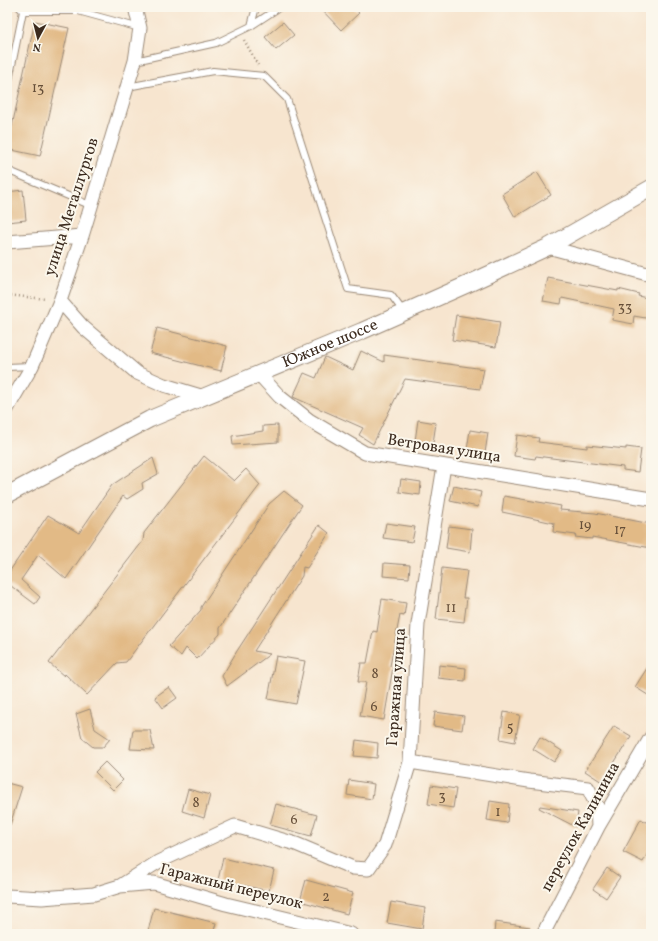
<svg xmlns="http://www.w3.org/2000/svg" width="658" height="941" font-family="Vollkorn,serif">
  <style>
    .building { fill: #e2ba86 }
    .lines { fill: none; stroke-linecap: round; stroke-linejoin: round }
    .service-casing { stroke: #998876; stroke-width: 8 }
    .minor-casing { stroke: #998876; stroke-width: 15 }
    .tertiary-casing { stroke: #998876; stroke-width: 18 }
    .path { stroke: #998876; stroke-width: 2.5; stroke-dasharray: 1 3; stroke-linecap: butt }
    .service { stroke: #fff; stroke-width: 6 }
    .minor { stroke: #fff; stroke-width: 13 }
    .tertiary { stroke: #fff; stroke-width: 16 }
    .labels { text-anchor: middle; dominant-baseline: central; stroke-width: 4; stroke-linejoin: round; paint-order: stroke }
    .number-label { font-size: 14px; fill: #654e38 }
    .street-label { font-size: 16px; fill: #3b2a1e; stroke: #fbf7ec }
  </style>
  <rect width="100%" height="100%" fill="#fbf7ec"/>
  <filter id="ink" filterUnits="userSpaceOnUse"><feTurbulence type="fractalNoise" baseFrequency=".025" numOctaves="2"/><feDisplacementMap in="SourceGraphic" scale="8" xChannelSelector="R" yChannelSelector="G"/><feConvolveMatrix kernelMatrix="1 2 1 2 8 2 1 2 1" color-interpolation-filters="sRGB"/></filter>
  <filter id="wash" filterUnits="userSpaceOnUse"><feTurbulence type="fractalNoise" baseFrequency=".012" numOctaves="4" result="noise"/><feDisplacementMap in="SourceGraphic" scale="16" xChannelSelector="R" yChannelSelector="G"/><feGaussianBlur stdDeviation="0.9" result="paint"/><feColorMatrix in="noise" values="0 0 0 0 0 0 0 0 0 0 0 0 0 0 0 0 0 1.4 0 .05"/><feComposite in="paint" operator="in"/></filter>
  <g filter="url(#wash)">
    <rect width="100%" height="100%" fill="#f7e5cf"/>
    <g id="blocks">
      <path class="building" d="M319 7H353L359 13 341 30Z
        M35 21 69 28 40 156 7 149Z
        M283 22 294 35 276 50 265 37Z
        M537 172 551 195 515 217 502 194Z
        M23 190 26 220 7 222V192Z
        M548 278 618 291V289L639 294 638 296 651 299V319L634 316 633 324 612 320 614 309 562 298 561 304 543 301Z
        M456 315 500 322 496 347 452 340Z
        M157 328 227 346 221 371 150 353Z
        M361 351 384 362V355L484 369 480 389 405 379 373 444 359 435 363 428 293 397 304 373 316 378 325 357 353 370Z
        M418 420 436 423 433 443 415 441Z
        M278 425V442L233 445 232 436 263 431V426Z
        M470 430 488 433 485 453 467 450Z
        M517 435 539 438 538 442 587 448V445L626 449V447L641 449 638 472 623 470V467L536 456 535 459 514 456Z
        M204 456 234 481 246 469 260 485 126 662 117 663 87 695 65 674 64 676 49 663 143 541 144 533Z
        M153 458 158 474 142 483 143 489 127 499 123 496 66 579 38 555 21 580 40 597 35 604 7 583V575L48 515 79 533 112 485Z
        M401 479 421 482 420 495 399 492Z
        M454 486 481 492 478 507 450 501Z
        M284 491 302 505 220 628V634L197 659 186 648 181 656 169 646 201 610V607L269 504Z
        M504 496 561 506 560 510 595 513 651 524V548L592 537V539L575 537 576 535 553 532 554 523 502 512Z
        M386 523 415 527 412 542 383 538Z
        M319 525 329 533 307 568 303 567 302 576 254 651 270 654 227 686 222 676 237 651Z
        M449 526 472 529 470 552 446 548Z
        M384 563 410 565 409 578 383 576Z
        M442 568 467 571 463 598H467L464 622 436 619Z
        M382 599 406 603 404 616 400 615 390 666 393 667 384 720 360 716 366 682H358L361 663H367L373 631 377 632Z
        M276 656 305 661 296 704 268 699Z
        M651 662V697L635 687Z
        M439 665 466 668 465 681 438 678Z
        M169 687 177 698 163 708 155 697Z
        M90 709 95 729 110 739 103 747H93L82 738 76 714Z
        M435 712 464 716 462 730 433 726Z
        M504 712 520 715 515 742 500 739Z
        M614 726 631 736 602 782 585 771Z
        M133 730H150L154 750 130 749Z
        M540 737 562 751 554 762 533 749Z
        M356 740 378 743 377 758 354 756Z
        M105 762 123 780 113 790 95 772Z
        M349 780 374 784 372 799 347 795Z
        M7 783 22 787 10 825H7Z
        M431 785 456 789 453 808 428 804Z
        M188 789 210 795 204 818 182 811Z
        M490 801 509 804 507 823 487 820Z
        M276 804 317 815 311 836 270 825Z
        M540 806 578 812 576 827 539 808Z
        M641 819 651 825V847L643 862 623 852Z
        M223 858 274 870 269 891 218 880Z
        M607 868 620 877 606 898 593 889Z
        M306 880 353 893 347 914 300 901Z
        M391 902 425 908 422 929 387 923Z
        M154 908 216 923 213 934H159L148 931Z
        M495 922 530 927 529 934H494Z"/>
    </g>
  </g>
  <g filter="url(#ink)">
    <use href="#blocks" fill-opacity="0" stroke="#998876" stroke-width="1"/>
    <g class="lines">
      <defs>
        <path id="service" d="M23 11H78L140 28
          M251 26 280 7
          M135 61 216 43 251 26 256 7
          M127 87 213 71 264 76 287 99 348 289 391 295 403 311
          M7 90 23 11 19 7
          M7 170 92 206
          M7 367 31 366"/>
        <path id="minor" d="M7 242 82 236
          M548 247 651 275
          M60 301 83 327 137 373 164 385 204 397
          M258 373 280 397 309 420 365 453 651 499
          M7 409 32 366 60 301 82 236 135 61 140 28 135 7
          M410 762 529 781 588 788 597 806 598 827
          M120 886 158 862 235 826 296 844 353 868 368 869 385 845 410 762 418 624 444 466
          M7 896 42 898 94 894 120 886 154 883 226 904 351 934
          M543 934 598 827 651 737"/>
        <g id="tertiary">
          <path id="s1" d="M7 495 150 419 362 331 468 284 548 247 651 188"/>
        </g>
      </defs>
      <use href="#service" class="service-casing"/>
      <use href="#minor" class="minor-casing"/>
      <use href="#tertiary" class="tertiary-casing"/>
      <path class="path" d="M244 40 258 65
        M7 295 46 299"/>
      <use href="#service" class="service"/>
      <use href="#minor" class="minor"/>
      <use href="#tertiary" class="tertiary"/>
    </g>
  </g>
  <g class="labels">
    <g class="number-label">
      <text x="38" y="88">13</text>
      <text x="625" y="307">33</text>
      <text x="585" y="525">19</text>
      <text x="620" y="530">17</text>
      <text x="451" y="608">11</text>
      <text x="375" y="674">8</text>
      <text x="374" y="707">6</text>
      <text x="510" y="727">5</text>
      <text x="442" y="796">3</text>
      <text x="196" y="803">8</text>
      <text x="498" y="812">1</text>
      <text x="294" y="820">6</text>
      <text x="326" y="897">2</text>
    </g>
    <g class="street-label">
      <text transform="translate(72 207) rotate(-72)">улица Металлургов</text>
      <text stroke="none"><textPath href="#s1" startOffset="357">Южное шоссе</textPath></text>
      <text transform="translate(444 449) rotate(9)">Ветровая улица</text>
      <text transform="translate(397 687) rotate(-86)">Гаражная улица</text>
      <text transform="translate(581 827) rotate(-61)">переулок Калинина</text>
      <text transform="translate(231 887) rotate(14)">Гаражный переулок</text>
    </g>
  </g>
  <rect width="658" height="941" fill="none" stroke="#fbf7ec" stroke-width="24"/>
  <g transform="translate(38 38) rotate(187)" stroke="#fbf7ec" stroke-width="3" paint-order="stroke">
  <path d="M0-3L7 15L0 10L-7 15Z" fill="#3b2a1e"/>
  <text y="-6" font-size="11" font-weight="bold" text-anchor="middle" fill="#3b2a1e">N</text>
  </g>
</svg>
